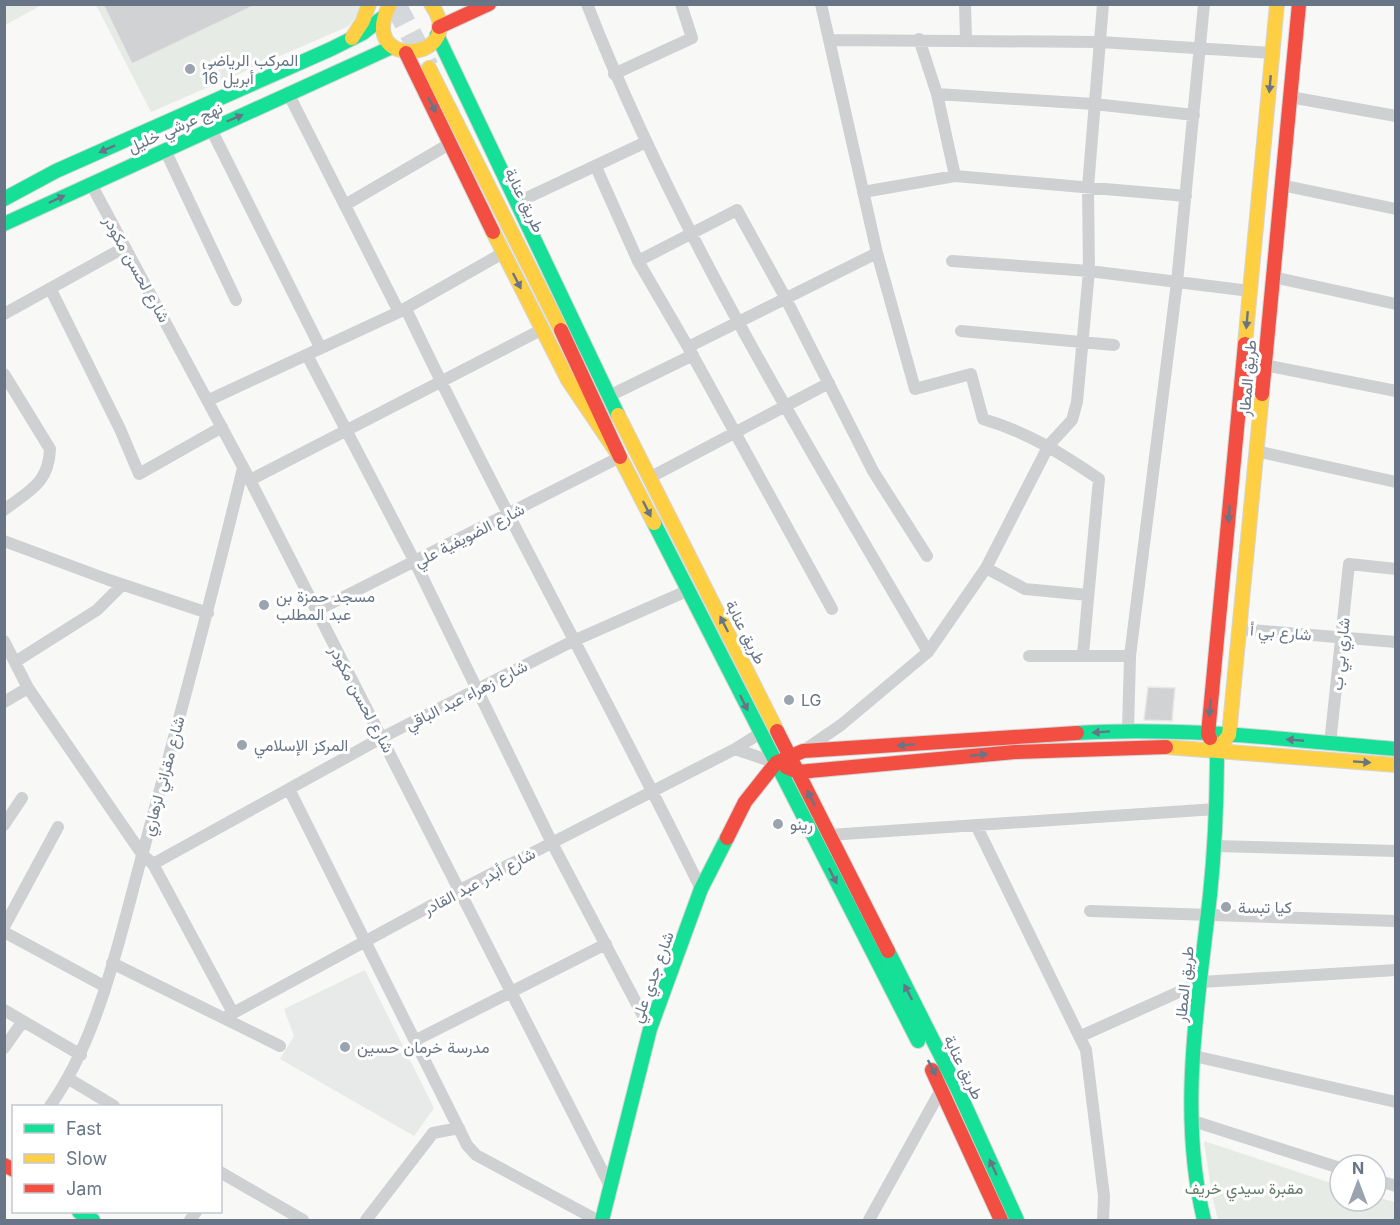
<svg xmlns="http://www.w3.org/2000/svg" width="1400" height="1225" font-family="Inter,Vazirmatn,sans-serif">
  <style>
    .built { fill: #e8e9e9 }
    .green { fill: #e7ebe5 }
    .building { fill: #d1d2d3; stroke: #e7e7e6; stroke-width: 1.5 }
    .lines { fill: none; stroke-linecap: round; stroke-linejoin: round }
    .highway-tunnel { stroke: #d4d7db; stroke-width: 22; stroke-dasharray: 22 11; stroke-linecap: butt }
    .fast-casing { stroke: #d4d6d6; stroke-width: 16 }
    .slow-casing { stroke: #d4d6d6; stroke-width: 16 }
    .jam-casing { stroke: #d4d6d6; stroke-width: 16 }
    .street { stroke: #cfd0d2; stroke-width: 12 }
    .fast { stroke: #16e098; stroke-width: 14 }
    .slow { stroke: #ffcf43; stroke-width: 14 }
    .jam { stroke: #f24e42; stroke-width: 14 }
    .oneway { fill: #687587 }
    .poi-dot { fill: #9aa3ae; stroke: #fff; stroke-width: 2 }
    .labels { text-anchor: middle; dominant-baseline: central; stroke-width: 6; stroke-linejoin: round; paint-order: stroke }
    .poi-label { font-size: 16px; fill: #687587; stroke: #fff; text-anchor: start }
    .street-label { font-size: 16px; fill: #687587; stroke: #fff }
    .park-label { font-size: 16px; fill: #647963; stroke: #fff }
  </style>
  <rect width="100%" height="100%" fill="#f8f8f7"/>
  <path class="built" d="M365 970 434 1108 414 1136 280 1059 294 1036 284 1009Z"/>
  <path class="green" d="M5 4H42V5L5 25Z
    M96 5H365L349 26 151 112Z
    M1204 1141 1340 1186V1201H1376V1197L1395 1202V1220H1218L1212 1196Z"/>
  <path class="building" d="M103 4H257L132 64Z
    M1148 687 1175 688 1172 721 1144 720Z"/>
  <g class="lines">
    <path class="highway-tunnel" d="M395 4 428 67"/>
    <defs>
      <path id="fast" d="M437 35 618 415
        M4 199 56 171 331 49 363 33 382 18
        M4 224 392 47
        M654 523 918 1041
        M1077 733C1183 726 1290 740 1396 749
        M888 951 958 1090 1017 1220
        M79 1212 93 1220
        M602 1220 650 1029 701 889 727 838
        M1204 1220C1178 1112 1198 1004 1210 895 1215 847 1217 798 1217 750"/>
      <path id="slow" d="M390 4C354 73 472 61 431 4
        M352 38 363 21 369 4
        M429 68 561 330
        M493 232 568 380 620 457 654 523
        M1245 344 1277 4
        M618 415 777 731
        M1210 738 1217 750 1229 735 1262 394
        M1166 747 1396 765"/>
      <path id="jam" d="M439 27 489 4
        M406 53 493 232
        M561 330 620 457
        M1262 394 1299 4
        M777 731 888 951
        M1210 738 1208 734 1245 344
        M786 767 798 772 1015 752 1166 747
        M727 838 745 802 776 763 803 751 1077 733
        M932 1070 1001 1220
        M4 1165 14 1170"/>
    </defs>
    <use href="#fast" class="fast-casing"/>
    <use href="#slow" class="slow-casing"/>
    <use href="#jam" class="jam-casing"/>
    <path class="street" d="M587 4C676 232 806 442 928 652
      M821 4 877 253 915 389 971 374 983 419C1027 432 1061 453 1099 479L1083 654
      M965 4 966 40
      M919 39 937 94 955 176
      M830 40 1101 42 1273 53
      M614 74 692 38 681 4
      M937 94 1094 104 1194 115
      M289 95 399 312
      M1290 97 1396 116
      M211 129 320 347
      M165 150 236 300
      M596 167 638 261 688 347 832 609
      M91 184 250 480 610 1186
      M1281 185 1396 209
      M863 192 955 176 1186 196
      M518 202 646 142
      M345 205 451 143
      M638 261 737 210 785 297 873 471 927 556
      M952 261 1089 271 1250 291
      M1273 277 1396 304
      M51 290 120 429 139 474 222 427
      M406 309C499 505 606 694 701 889
      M4 314 125 247
      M961 331 1114 345
      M688 347 877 253
      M307 355 415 562 552 843 650 1029
      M1264 365 1396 391
      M4 374 50 449C49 483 29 491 4 510
      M609 396 693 355
      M209 400 399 312 503 253
      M1256 451 1396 482
      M649 478 829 383
      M250 480 541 330
      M4 541 109 580 208 613
      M986 568 1025 589 1088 595
      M316 611 620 457
      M1239 629 1396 642
      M4 641 28 688 142 854 153 864 233 1013
      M1029 656H1130
      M15 662 97 610 122 585
      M4 702 28 688
      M1128 730 1130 656 1177 282 1204 4
      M759 734 735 749 776 763
      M1330 744 1349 564 1396 569
      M806 749 841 725 928 652 986 568 1049 445 1072 420 1077 402 1089 271 1088 187 1103 4
      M289 789 467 1145 476 1155 597 1220
      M4 825 22 798
      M976 825 1086 1050 1104 1196 1103 1220
      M829 835 1216 809
      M1214 846 1396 851
      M153 864 383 737 573 641 689 590
      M1090 911 1396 921
      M4 927 58 827
      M4 932 104 986
      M112 963 280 1046
      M4 1010 81 1055
      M224 1018 458 891 735 749
      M1081 1036 1201 982 1396 970
      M416 1040 606 944
      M4 1048 23 1021
      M1194 1056 1396 1102
      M69 1079 114 1106
      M50 1106C100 1036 120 935 143 852 178 724 212 597 243 468
      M1190 1120 1340 1168
      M220 1172 303 1220
      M1376 1180 1396 1186
      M190 1220 196 1212
      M366 1220 433 1133 459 1128
      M869 1220 942 1088"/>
    <use href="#fast" class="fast"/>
    <use href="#slow" class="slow"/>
    <use href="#jam" class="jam"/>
  </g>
  <defs><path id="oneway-solid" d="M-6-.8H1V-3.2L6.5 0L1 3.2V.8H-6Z" transform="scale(1.5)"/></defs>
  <g class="oneway">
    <use href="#oneway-solid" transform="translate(1270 84) rotate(95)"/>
    <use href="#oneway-solid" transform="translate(432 105) rotate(64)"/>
    <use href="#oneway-solid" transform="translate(235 118) rotate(-23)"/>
    <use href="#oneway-solid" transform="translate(107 149) rotate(156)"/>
    <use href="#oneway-solid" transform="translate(57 199) rotate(-25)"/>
    <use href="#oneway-solid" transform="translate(517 281) rotate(63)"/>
    <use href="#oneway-solid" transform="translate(1247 320) rotate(95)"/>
    <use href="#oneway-solid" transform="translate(647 509) rotate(63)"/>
    <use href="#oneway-solid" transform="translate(1229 514) rotate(95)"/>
    <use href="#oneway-solid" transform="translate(724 624) rotate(-117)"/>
    <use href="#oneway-solid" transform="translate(744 703) rotate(64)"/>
    <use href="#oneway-solid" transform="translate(1210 708) rotate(95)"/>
    <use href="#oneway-solid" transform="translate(1101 732) rotate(176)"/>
    <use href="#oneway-solid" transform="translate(1295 740) rotate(-175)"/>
    <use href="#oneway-solid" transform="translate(906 745) rotate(176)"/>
    <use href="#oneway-solid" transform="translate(979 755) rotate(-5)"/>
    <use href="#oneway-solid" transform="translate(1362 762) rotate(4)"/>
    <use href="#oneway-solid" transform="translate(811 798) rotate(-116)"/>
    <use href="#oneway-solid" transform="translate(833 876) rotate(63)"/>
    <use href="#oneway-solid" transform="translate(908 992) rotate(-117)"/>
    <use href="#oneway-solid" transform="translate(932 1068) rotate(63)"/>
    <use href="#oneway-solid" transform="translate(993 1167) rotate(-115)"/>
  </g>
  <g class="poi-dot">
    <circle cx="190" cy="69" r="6"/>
    <circle cx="264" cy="605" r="6"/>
    <circle cx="789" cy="700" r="6"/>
    <circle cx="242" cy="745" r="6"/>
    <circle cx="778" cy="824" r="6"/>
    <circle cx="1226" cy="907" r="6"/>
    <circle cx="345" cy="1047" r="6"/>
  </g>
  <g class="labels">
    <g class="poi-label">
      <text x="202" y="60">المركب الرياضي<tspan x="202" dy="18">16 أبريل</tspan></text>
      <text x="276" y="596">مسجد حمزة بن<tspan x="276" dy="18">عبد المطلب</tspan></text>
      <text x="801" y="700">LG</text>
      <text x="254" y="745">المركز الإسلامي</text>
      <text x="790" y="824">رينو</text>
      <text x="1238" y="907">كيا تبسة</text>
      <text x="357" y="1047">مدرسة خرمان حسين</text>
    </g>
    <g class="street-label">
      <text transform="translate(175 127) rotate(-24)">نهج عرشي خليل</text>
      <text transform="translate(525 200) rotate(64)">طريق عنابة</text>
      <text transform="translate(137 269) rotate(61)">شارع لحسن مكودر</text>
      <text transform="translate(1247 378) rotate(-85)">طريق المطار</text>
      <text transform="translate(469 535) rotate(-27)">شارع الضويفية علي</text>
      <text transform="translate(746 632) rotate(63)">طريق عنابة</text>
      <text transform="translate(1281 632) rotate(5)">شارع بي أ</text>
      <text transform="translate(1340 654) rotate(-84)">شاري بي ب</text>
      <text transform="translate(466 695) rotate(-27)">شارع زهراء عبد الباقي</text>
      <text transform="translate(362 699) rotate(62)">شارع لحسن مكودر</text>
      <text transform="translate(163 776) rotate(-75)">شارع مقراني لزهاري</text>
      <text transform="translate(479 881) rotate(-28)">شارع أبدر عبد القادر</text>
      <text transform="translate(652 977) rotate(-70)">شارع جدي علي</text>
      <text transform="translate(1184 984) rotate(-84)">طريق المطار</text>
      <text transform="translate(964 1067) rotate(64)">طريق عنابة</text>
    </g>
    <g class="park-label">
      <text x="1244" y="1188">مقبرة سيدي خريف</text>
    </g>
  </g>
  <rect width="1400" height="1225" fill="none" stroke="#687587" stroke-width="12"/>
  <rect x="12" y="1105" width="210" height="108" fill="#ffffff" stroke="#c3c8cf" stroke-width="1.5"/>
  <rect x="24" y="1124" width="30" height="9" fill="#16e098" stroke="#c3c8cf" stroke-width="1.5"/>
  <text x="66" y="1135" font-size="18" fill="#687587">Fast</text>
  <rect x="24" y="1154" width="30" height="9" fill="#ffcf43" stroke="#c3c8cf" stroke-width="1.5"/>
  <text x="66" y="1165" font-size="18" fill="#687587">Slow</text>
  <rect x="24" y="1184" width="30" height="9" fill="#f24e42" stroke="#c3c8cf" stroke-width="1.5"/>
  <text x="66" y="1195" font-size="18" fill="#687587">Jam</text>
  <g transform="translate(1358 1183)"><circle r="28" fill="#ffffff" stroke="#c3c8cf" stroke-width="1.5"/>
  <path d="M0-4.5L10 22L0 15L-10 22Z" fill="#9aa3ae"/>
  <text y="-9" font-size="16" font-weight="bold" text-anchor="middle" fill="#687587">N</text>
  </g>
</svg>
